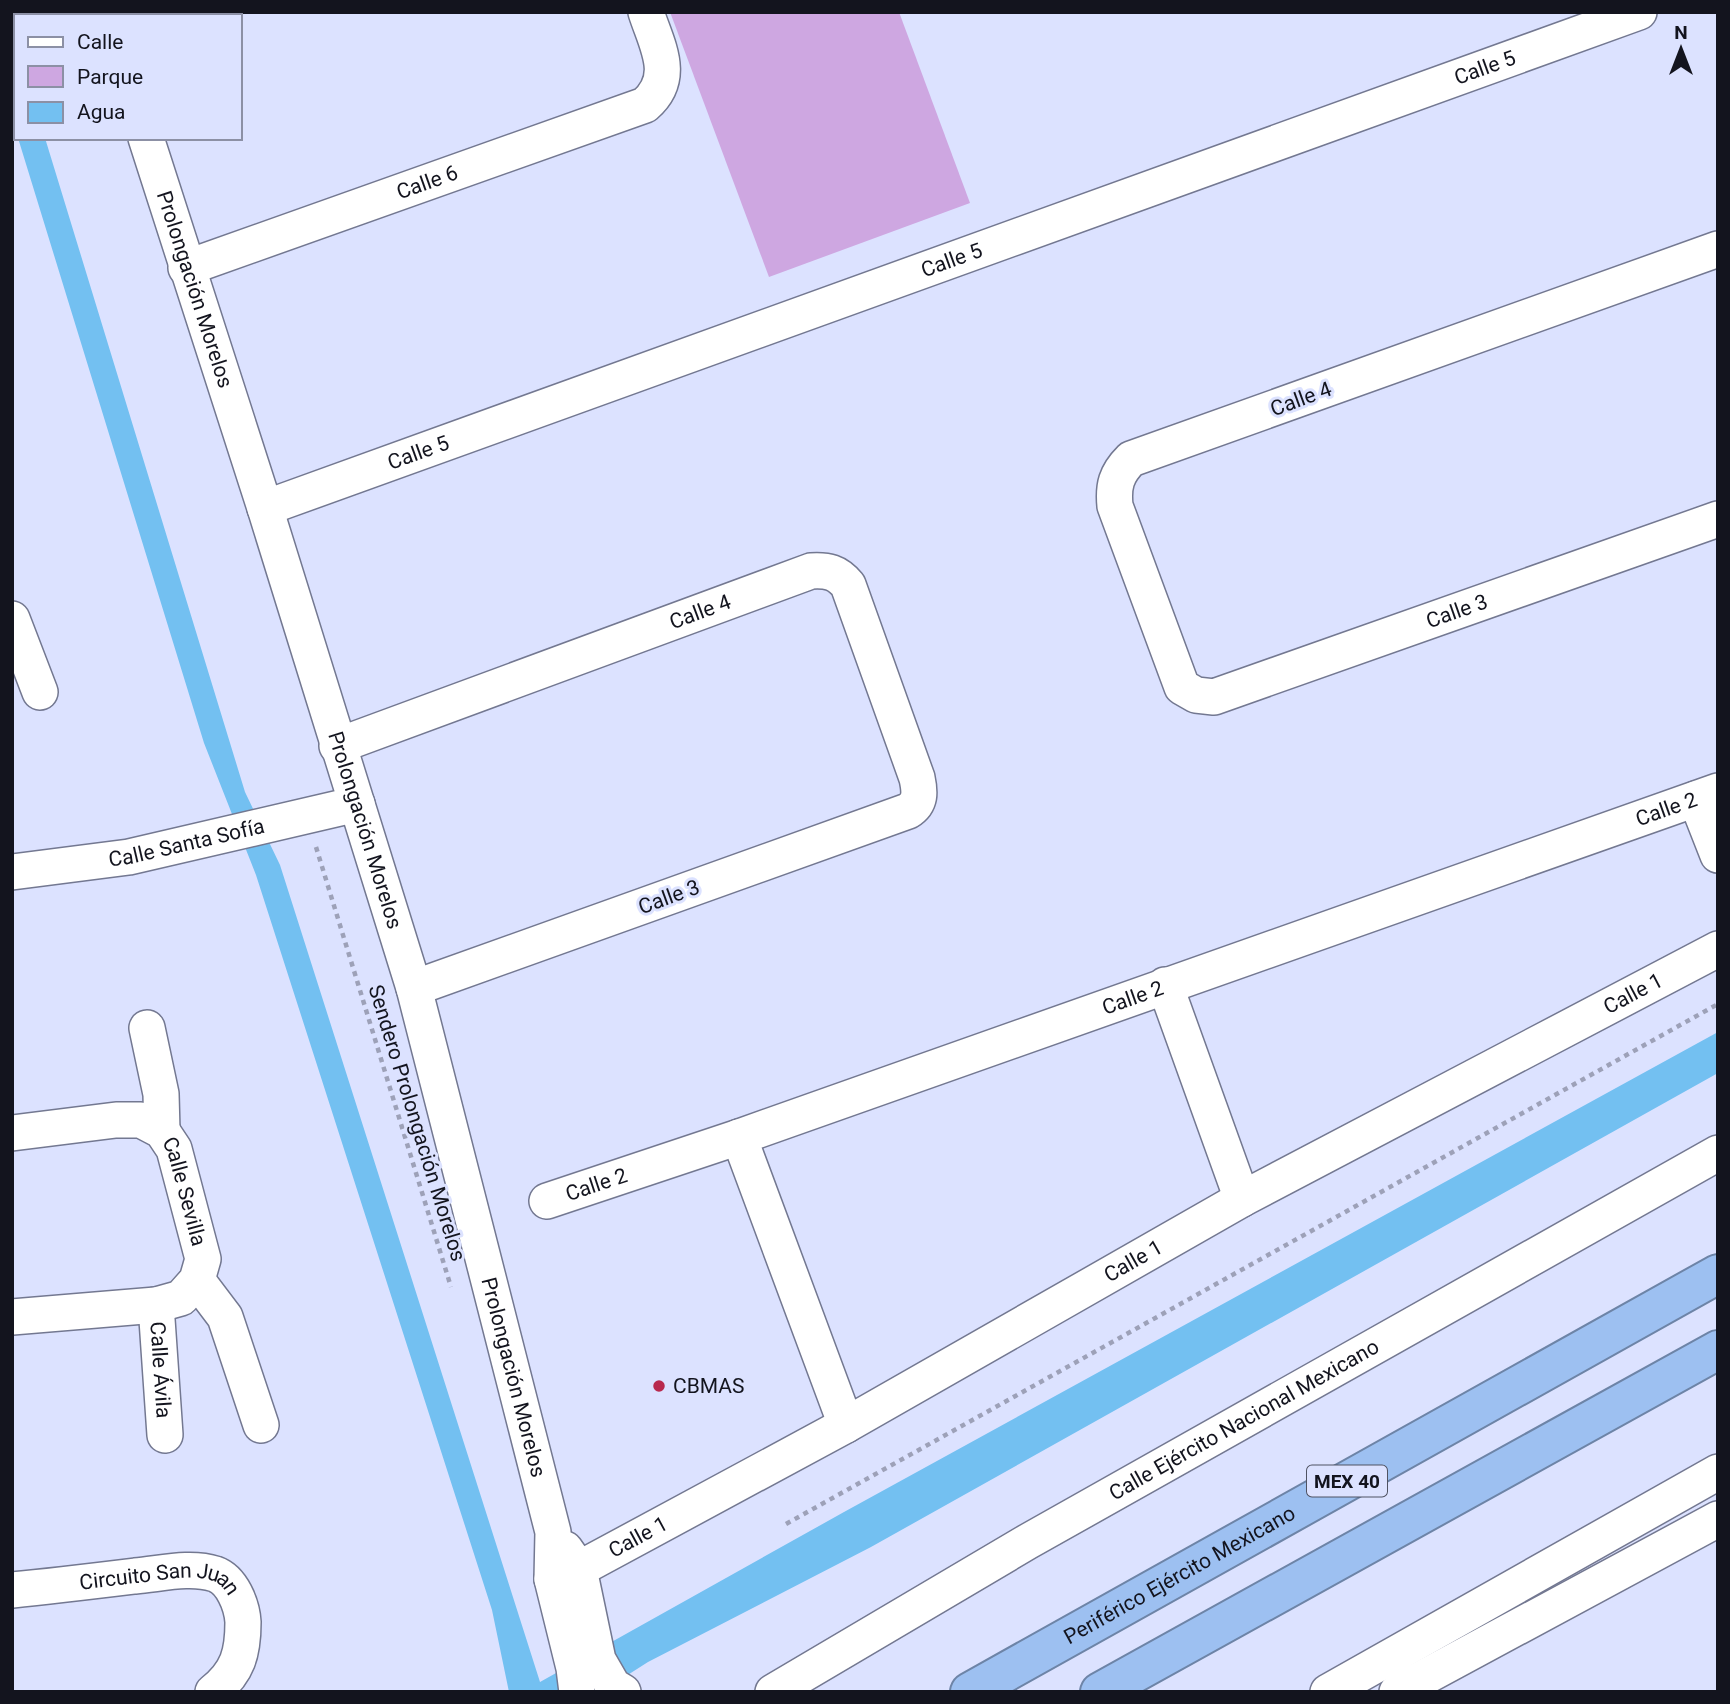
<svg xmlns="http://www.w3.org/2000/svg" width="1730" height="1704" font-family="Roboto,sans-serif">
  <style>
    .green { fill: #cea7e1 }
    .water { fill: #73c0f1 }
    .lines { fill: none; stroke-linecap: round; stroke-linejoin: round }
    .minor-casing { stroke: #737891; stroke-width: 38 }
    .highway-casing { stroke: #6d84a7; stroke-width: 42 }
    .path { stroke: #9da1b8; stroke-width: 4.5; stroke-dasharray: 5 5; stroke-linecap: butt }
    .minor { stroke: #fff; stroke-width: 35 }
    .highway { stroke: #9dc0f1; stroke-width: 38 }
    .poi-dot { fill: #b8284d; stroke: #dce2ff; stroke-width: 2.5 }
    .labels { text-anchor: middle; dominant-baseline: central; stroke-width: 6; stroke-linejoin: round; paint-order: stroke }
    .shield { fill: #dce2ff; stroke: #4f5262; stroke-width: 2 }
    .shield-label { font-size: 19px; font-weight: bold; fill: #13141e }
    .street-label { font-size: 21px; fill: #13141e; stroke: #dce2ff }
    .poi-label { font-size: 21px; fill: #13141e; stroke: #dce2ff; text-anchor: start }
  </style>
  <rect width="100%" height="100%" fill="#dce2ff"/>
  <path class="green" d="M670 12H899L970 203 769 277Z"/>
  <path class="water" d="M18 138H45L245 792 280 865 540 1682 844 1512 1718 1032V1073L871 1547 648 1662 601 1692H509L492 1610 256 875 204 743Z"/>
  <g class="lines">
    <defs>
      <g id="minor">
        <path d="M107 12 108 16"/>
        <path d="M132 16 142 12"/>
        <path id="s1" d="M146 138 265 508 414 988 553 1532 552 1579 574 1668 577 1692"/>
        <path id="s2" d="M1718 249 1131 459C1116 474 1113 486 1115 506L1182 687 1196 695 1214 697 1718 519"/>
        <path id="s3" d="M186 268 645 105C677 77 657 46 646 12"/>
        <path id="s4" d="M265 508 1639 12"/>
        <path d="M12 619 40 692"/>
        <path id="s5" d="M337 746 811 571C828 570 837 572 848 585L917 778C920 792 921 803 908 811L414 988"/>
        <path d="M1696 799 1718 855"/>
        <path id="s6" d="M12 872 129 857 357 804"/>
        <path d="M1165 985 1242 1199"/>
        <path d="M147 1028 161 1094 162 1131"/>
        <path id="s7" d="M12 1133 116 1120H141L162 1131 174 1149 203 1259 197 1280 181 1298 156 1305 12 1317"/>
        <path d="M739 1137 846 1425"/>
        <path id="s8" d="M547 1201 739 1137 1718 791"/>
        <path d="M197 1280 225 1317 261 1425"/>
        <path id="s9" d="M156 1305 165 1435"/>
        <path d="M565 1549 579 1569 598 1660 613 1686 623 1692"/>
        <path id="s10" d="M552 1579 579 1569 846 1425 1242 1199 1718 949"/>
        <path id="s11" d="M12 1590C53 1586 94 1581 135 1576 160 1574 190 1566 215 1574 232 1580 242 1605 243 1622 243 1653 238 1672 213 1692"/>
        <path id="s12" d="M773 1692 1027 1542 1718 1153"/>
        <path d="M1328 1692 1718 1472"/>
        <path d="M1397 1692 1718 1519"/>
      </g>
      <g id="highway">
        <path id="s13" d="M970 1692 1718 1274"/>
        <path d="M1100 1692 1718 1350"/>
      </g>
    </defs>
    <use href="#minor" class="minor-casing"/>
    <use href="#highway" class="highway-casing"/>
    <path class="path" d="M316 847 451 1287
      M786 1524 1718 1004"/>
    <use href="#minor" class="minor"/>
    <use href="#highway" class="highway"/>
  </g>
  <circle class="poi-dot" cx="659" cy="1386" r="7"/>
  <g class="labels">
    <rect class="shield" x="1307" y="1465.5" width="80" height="31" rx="5"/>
    <g class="shield-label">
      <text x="1347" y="1481">MEX 40</text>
    </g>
    <g class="street-label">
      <text stroke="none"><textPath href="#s4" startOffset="1297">Calle 5</textPath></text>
      <text stroke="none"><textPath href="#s3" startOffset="256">Calle 6</textPath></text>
      <text stroke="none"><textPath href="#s4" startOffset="730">Calle 5</textPath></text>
      <text stroke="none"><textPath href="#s1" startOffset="159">Prolongación Morelos</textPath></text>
      <text transform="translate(1301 399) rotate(-20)">Calle 4</text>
      <text stroke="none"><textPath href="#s4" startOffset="163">Calle 5</textPath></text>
      <text stroke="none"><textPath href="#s2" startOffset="1160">Calle 3</textPath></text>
      <text stroke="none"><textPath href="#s5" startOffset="387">Calle 4</textPath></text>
      <text stroke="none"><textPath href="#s8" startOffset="1186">Calle 2</textPath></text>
      <text stroke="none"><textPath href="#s1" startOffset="726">Prolongación Morelos</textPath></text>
      <text stroke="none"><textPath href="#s6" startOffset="177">Calle Santa Sofía</textPath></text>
      <text transform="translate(669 897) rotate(-20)">Calle 3</text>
      <text stroke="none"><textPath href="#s10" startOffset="1230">Calle 1</textPath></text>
      <text stroke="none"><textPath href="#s8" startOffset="620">Calle 2</textPath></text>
      <text transform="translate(417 1123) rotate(73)">Sendero Prolongación Morelos</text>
      <text stroke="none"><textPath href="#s8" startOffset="52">Calle 2</textPath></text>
      <text stroke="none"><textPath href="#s7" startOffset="219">Calle Sevilla</textPath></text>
      <text stroke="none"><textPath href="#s10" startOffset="663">Calle 1</textPath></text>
      <text stroke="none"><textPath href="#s9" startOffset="65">Calle Ávila</textPath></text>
      <text stroke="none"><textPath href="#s1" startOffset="1293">Prolongación Morelos</textPath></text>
      <text stroke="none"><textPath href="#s12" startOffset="544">Calle Ejército Nacional Mexicano</textPath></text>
      <text stroke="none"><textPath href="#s10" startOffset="96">Calle 1</textPath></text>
      <text stroke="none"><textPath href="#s13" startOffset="240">Periférico Ejército Mexicano</textPath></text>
      <text stroke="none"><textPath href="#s11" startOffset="150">Circuito San Juan</textPath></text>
    </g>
    <g class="poi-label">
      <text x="673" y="1386">CBMAS</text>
    </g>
  </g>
  <rect width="1730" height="1704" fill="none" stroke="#13141e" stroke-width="28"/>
  <rect x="14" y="14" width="228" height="126" fill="#dce2ff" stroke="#8c90a5" stroke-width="2"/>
  <rect x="28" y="37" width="35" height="10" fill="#ffffff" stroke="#8c90a5" stroke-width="2"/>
  <text x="77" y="49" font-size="21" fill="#13141e">Calle</text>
  <rect x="28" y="66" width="35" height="21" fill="#cea7e1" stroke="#8c90a5" stroke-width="2"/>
  <text x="77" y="84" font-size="21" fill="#13141e">Parque</text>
  <rect x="28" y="102" width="35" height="21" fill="#73c0f1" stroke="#8c90a5" stroke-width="2"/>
  <text x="77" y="119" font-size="21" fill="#13141e">Agua</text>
  <g transform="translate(1681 49)" stroke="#dce2ff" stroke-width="5" paint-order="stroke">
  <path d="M0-5L12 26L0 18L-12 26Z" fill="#13141e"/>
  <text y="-10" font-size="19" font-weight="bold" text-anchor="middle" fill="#13141e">N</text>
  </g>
</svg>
